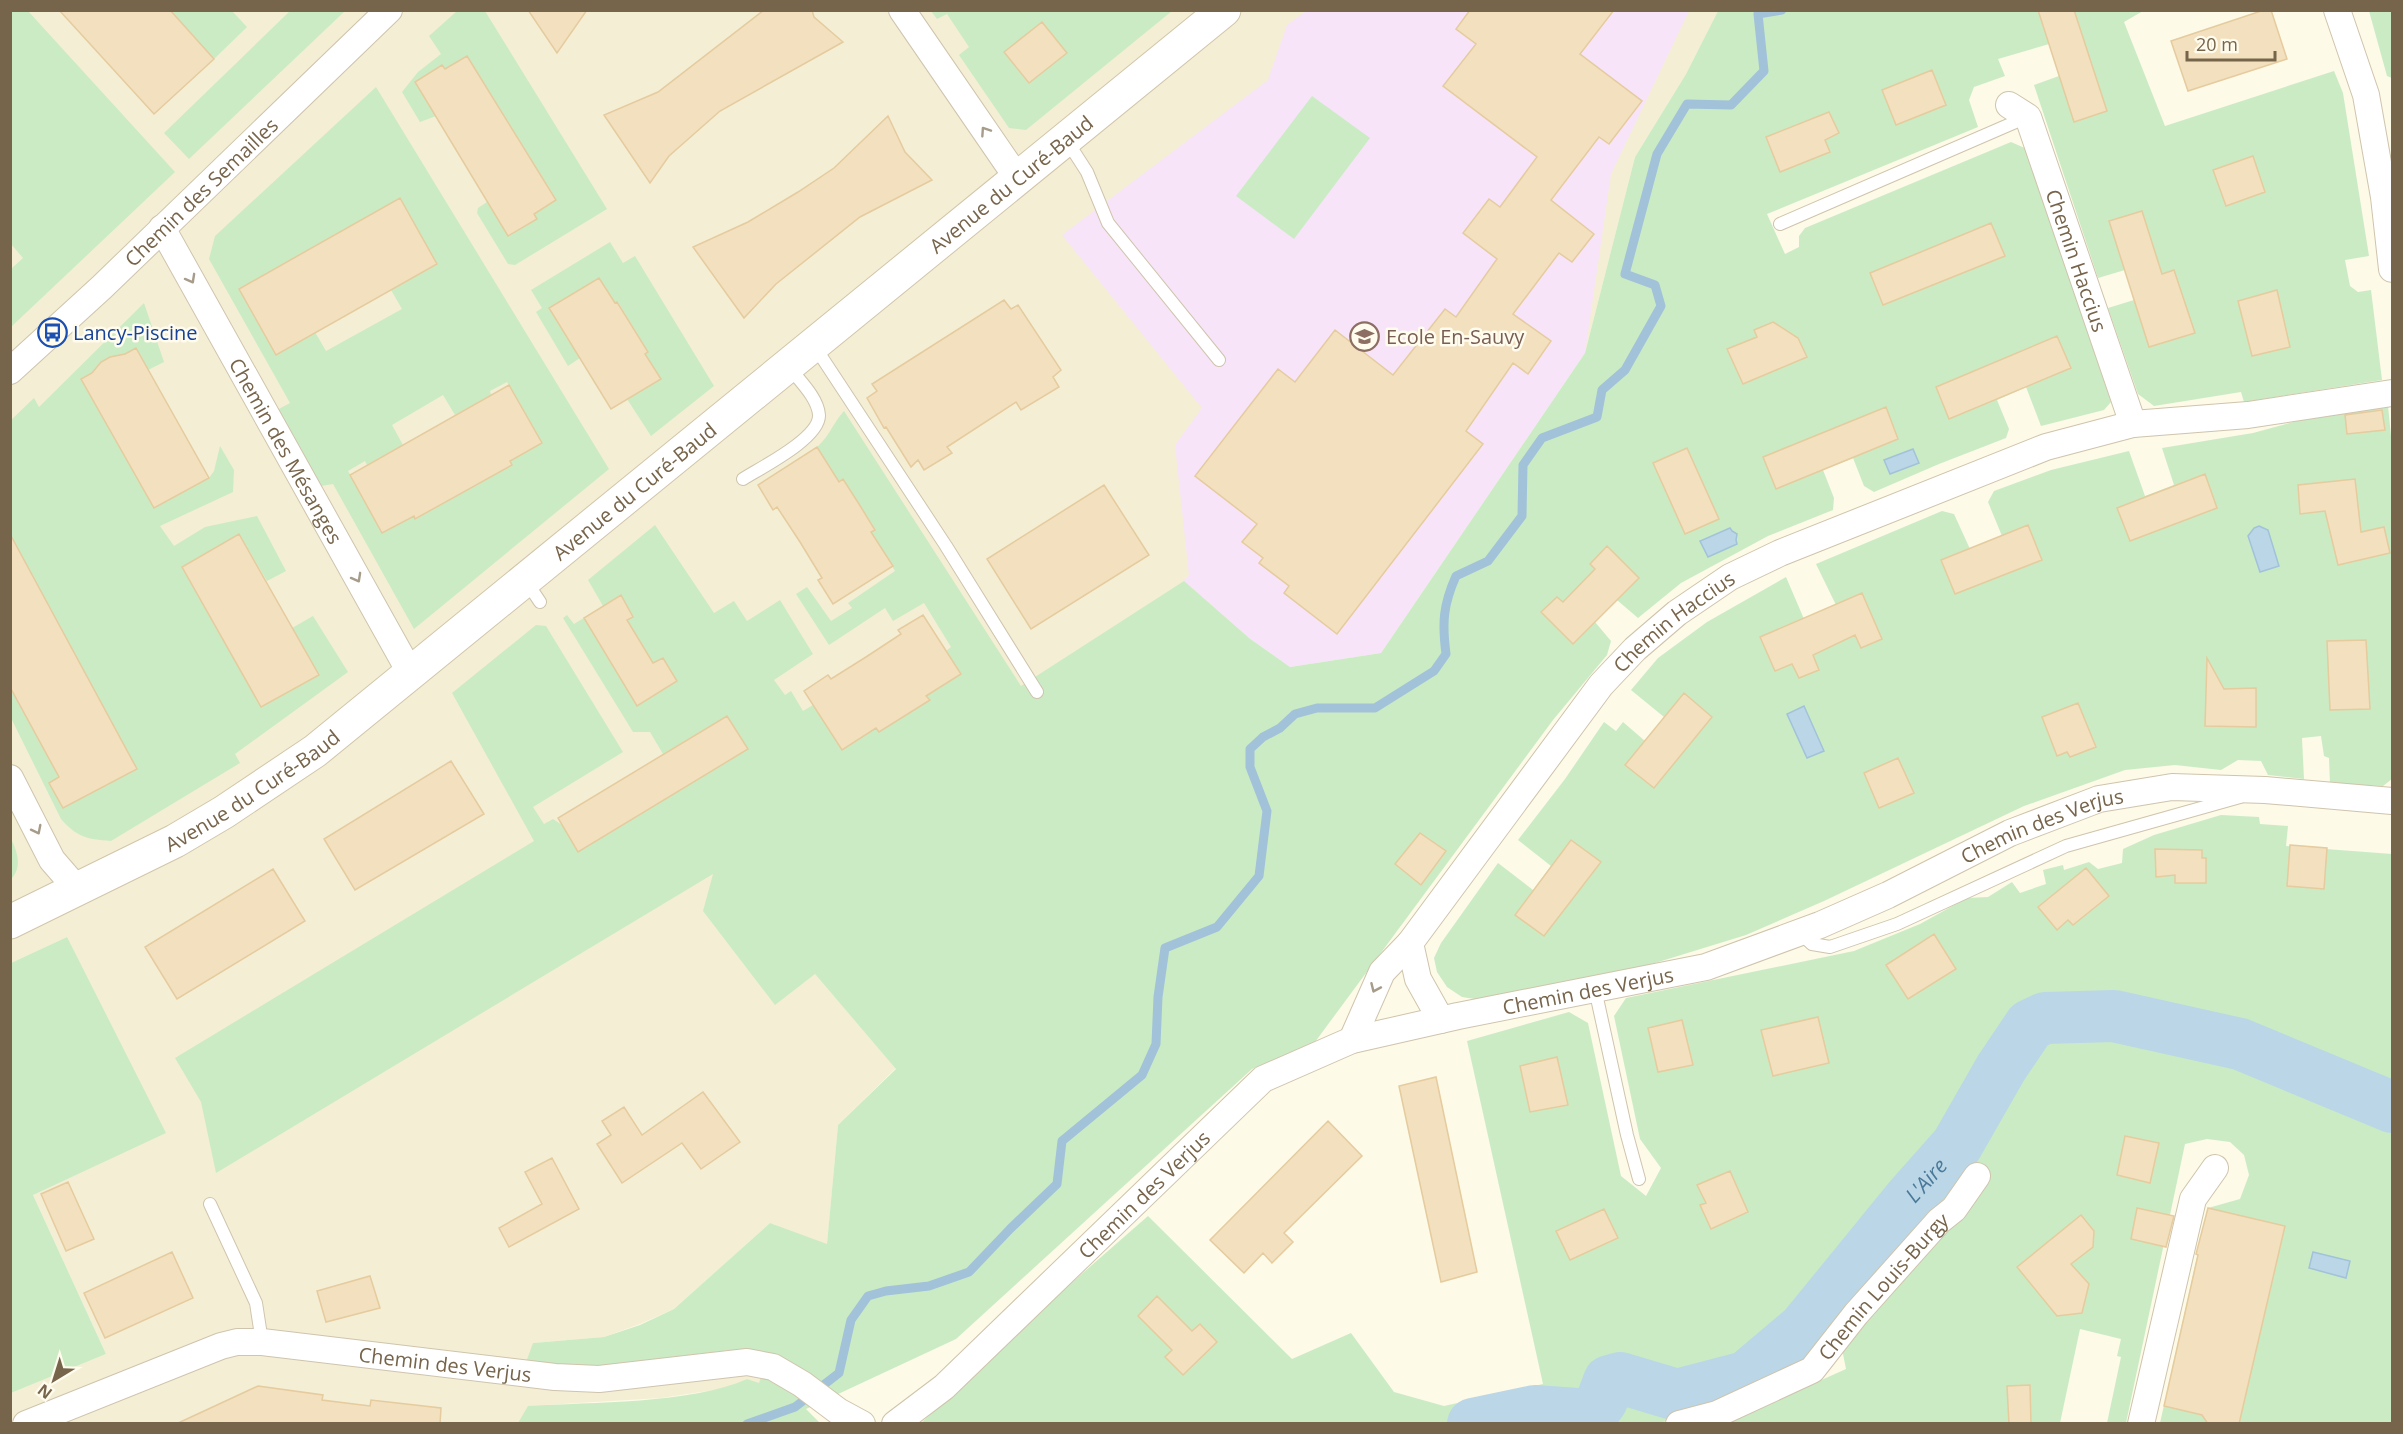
<svg xmlns="http://www.w3.org/2000/svg" width="2403" height="1434" font-family="'Open Sans',sans-serif">
  <style>
    .residential { fill: #f4eed5 }
    .education { fill: #f7e4f9 }
    .green { fill: #cbebc5; fill-rule: evenodd }
    .water { fill: #bbd6e7; stroke: #a1c2d9; stroke-width: 1.5 }
    .lines { fill: none; stroke-linecap: round; stroke-linejoin: round }
    .stream { stroke: #a1c2d9; stroke-width: 9 }
    .river { stroke: #bbd6e7; stroke-width: 52 }
    .building { fill: #f2e0be; stroke: #e5cb9e; stroke-width: 1.5 }
    .lane-casing { stroke: #cfc4ad; stroke-width: 14 }
    .street-casing { stroke: #cfc4ad; stroke-width: 28 }
    .secondary-casing { stroke: #d2c6aa; stroke-width: 35 }
    .lane { stroke: #fff; stroke-width: 12 }
    .street { stroke: #fff; stroke-width: 26 }
    .secondary { stroke: #fff; stroke-width: 33 }
    .oneway { stroke: #a79b8a }
    .labels { text-anchor: middle; dominant-baseline: central; stroke-width: 5; stroke-linejoin: round; paint-order: stroke }
    .street-label { font-size: 20px; fill: #77654b; stroke: #fffcee }
    .transit-label { font-size: 20px; fill: #164399; stroke: #fffcee; text-anchor: start }
    .education-label { font-size: 20px; fill: #785e54; stroke: #fffcee; text-anchor: start }
    .water-label { font-size: 21px; font-style: italic; fill: #4a7999; stroke: #fffcee }
  </style>
  <rect width="100%" height="100%" fill="#fdfae7"/>
  <path class="residential" d="M10 11H1718L1686 74 1635 157 1585 353 1249 638 775 1005 815 974 896 1068 838 1125 827 1245 770 1223 674 1309 640 1324 604 1337 533 1343 550 1368 595 1366 731 1350 767 1357 759 1384 747 1379 728 1388 661 1398 529 1406 518 1424 11 1423V1393L106 1354 33 1195 67 937 11 963Z"/>
  <path class="education" d="M1306 11H1689L1611 174 1585 353 1381 653 1290 667 1249 638 1184 581 1189 575 1175 445 1202 408 1062 235 1268 80 1287 25Z"/>
  <path class="green" d="M11 10 28 11 175 172 11 327V269L23 258 11 244Z
    M291 10 345 11 189 159 164 133Z
    M170 11H232L247 27 214 59Z
    M457 11H485L607 209 515 265 508 264 477 213 478 208 487 202 509 236 536 219 534 214 556 199 467 56 445 69 442 65 415 82 436 116 420 122 402 92 418 72 441 54 429 36Z
    M931 11H1172L1026 130 1009 128 959 55 969 47 947 14 937 19Z
    M1718 11H2143L2124 22 2165 126 2334 71 2343 93 2369 256 2345 260 2350 286 2358 292 2371 290 2382 380 2244 402 2241 392 2154 406 2138 394 2108 308 2134 300 2125 270 2098 278 2034 85 2059 76 2049 44 1998 59 2005 76 1974 87 1969 100 1978 127 1767 214 1785 254 1799 247V236L1805 228 2011 142 2027 149 2111 402 2104 410 2041 426 2026 387 1997 400 2009 429 2006 438 1939 464 1874 492 1864 486 1853 458 1823 470 1834 498 1833 510 1768 536 1681 583 1638 618 1617 600 1595 622 1611 641 1607 655 1553 720 1315 1042 1252 1069 956 1339 806 1409 820 1423H518L528 1406C592 1402 690 1404 747 1379L759 1383 767 1357 731 1350 595 1366 550 1368 525 1365 533 1343 604 1337 640 1325 674 1309 770 1223 827 1244 838 1125 896 1069 815 974 775 1005 703 911 713 874 216 1173 201 1102 175 1058 534 841 452 693 536 625 546 626 623 752 533 807 544 824 553 819 562 825 578 852 747 749 727 716 663 754 650 732H633L563 618 567 615 574 624 603 606 588 580 655 525 714 613 734 601 747 621 780 600 813 654 774 680 785 695 791 691 803 711 813 705 842 750 876 728 879 732 929 700 926 696 961 674 946 651 951 647 924 603 893 621 885 608 829 645 796 594 807 587 831 621 852 608 848 603 895 571 871 532 875 529 843 479 839 482 817 447C829 437 833 423 844 411L1021 686 1184 581 1249 638 1290 667 1381 653 1585 353 1635 157 1686 74Z
    M2369 11H2392V78L2387 76Z
    M376 87 609 469 414 629 333 484 321 486 277 410 290 403 209 259 215 236ZM400 199 437 264 391 290 402 309 326 351 315 332 239 289ZM507 382 542 443 510 461 512 465 416 519 414 516 382 533 348 471 365 461 367 465 403 445 392 425 443 395 455 415 491 395 490 391Z
    M1312 96 1370 138 1294 239 1236 196Z
    M610 242 623 263 635 256 714 386 651 436 627 399 660 379 645 354 648 352 618 302 615 303 599 278 550 308 580 358 568 366 536 312 542 308 531 290Z
    M144 303 164 362 148 370 136 348 122 356 110 357 101 362 95 371 81 379 154 508 209 478 214 471 220 446 234 470 233 492 160 526 174 546 205 527 257 516 286 571 267 581 239 534 182 567 261 707 319 675 292 628 313 616 348 672 235 754 240 763 111 841C86 839 77 837 61 819L11 718V420L34 398 39 407Z
    M2388 406 2392 446V779L2383 786 2330 784 2329 758 2324 756 2321 736 2302 738 2304 779 2268 775 2261 761 2238 760 2221 770 2175 765 2125 770 2024 806 1824 901 1746 935 1642 967 1481 1000 1462 997 1447 987 1437 972 1434 958 1441 943 1498 863 1533 890 1551 866 1518 840 1565 779 1604 722 1616 731 1623 722 1645 741 1664 717 1631 690 1658 658 1707 622 1786 577 1804 619 1836 605 1816 564 1942 511 1954 514 1970 549 2002 536 1988 502 1994 491 2051 470 2129 451 2145 496 2174 485 2162 448 2253 433 2304 419Z
    M2221 815 2259 817 2260 824 2288 826 2286 846 2392 854V1423H2160L2208 1208 2240 1199 2249 1175 2244 1155 2230 1142 2207 1139 2185 1144 2126 1423H2107L2121 1357 2117 1356 2121 1339 2080 1329 2060 1423H1720L1730 1421 1846 1369 1842 1349 1711 1410 1659 1423 920 1424 1037 1313 1148 1216 1292 1359 1351 1333 1394 1392 1444 1406 1543 1384 1467 1041 1569 1012 1588 1023 1621 1176 1646 1196 1661 1168 1640 1139 1614 1016 1626 998 1854 951 1920 924 1967 898 1988 897 2012 882 2020 893 2046 884 2043 870 2063 865 2064 870 2089 862 2098 869 2122 863 2123 849 2154 835Z
    M10 837C17 850 23 867 11 879Z
    M67 937 166 1133 33 1195 106 1354 11 1393V963Z"/>
  <path class="water" d="M1913 449 1919 463 1890 474 1884 460Z
    M2259 526 2268 530 2279 566 2260 572 2248 536 2254 528Z
    M1730 528 1732 531 1737 534 1736 540 1737 544 1708 557 1700 541Z
    M1804 706 1824 751 1807 758 1787 714Z
    M2313 1252 2350 1261 2346 1278 2309 1268Z"/>
  <g class="lines">
    <path class="stream" d="M747 1424 795 1407 839 1373 851 1320 868 1296 886 1291 929 1286 969 1272 1010 1229 1057 1184 1062 1141 1142 1075 1156 1044 1158 997 1165 948 1217 927 1259 876 1267 811 1250 767V749L1263 737 1280 728 1295 714 1317 708H1375L1434 671 1446 654C1442 623 1443 605 1456 576L1488 561 1522 516 1523 465 1542 438 1597 417 1602 390 1625 370 1661 306 1655 285 1625 274 1657 154 1687 104 1731 105 1764 71 1758 14 1782 10"/>
    <path class="river" id="s1" d="M1473 1424 1535 1411 1591 1415 1602 1400 1609 1381 1620 1378 1677 1395 1746 1377 1804 1328 1910 1198 1957 1145 2001 1068 2030 1025 2045 1018 2114 1016 2240 1044 2392 1107"/>
  </g>
  <path class="building" d="M59 10H170L214 59 154 114Z
    M528 10H587L557 53Z
    M764 10H812L814 17 843 42 720 111 669 156 650 183 604 115 658 92Z
    M1470 10H1614L1580 54 1642 101 1609 144 1599 137 1551 200 1594 234 1572 262 1559 253 1513 314 1551 341 1528 374 1513 363 1466 431 1483 444 1337 634 1284 593 1289 586 1259 563 1263 558 1242 542 1257 524 1195 476 1278 369 1295 382 1335 330 1393 375 1445 309 1456 317 1497 259 1463 233 1489 199 1500 207 1537 157 1443 86 1476 44 1456 29Z
    M2038 10H2074L2107 111 2074 122Z
    M2264 10H2271L2287 59 2188 91 2171 41Z
    M1042 22 1067 53 1029 83 1004 52Z
    M467 56 556 200 534 214 537 219 508 236 415 82 442 65 445 69Z
    M1932 70 1946 105 1896 125 1882 90Z
    M1829 112 1839 133 1825 140 1830 152 1780 172 1766 137Z
    M888 116 905 152 932 180 860 217 776 284 744 318 693 247 748 222 798 192 834 168Z
    M2253 156 2265 192 2226 206 2213 170Z
    M400 198 437 264 276 355 239 289Z
    M2142 211 2162 274 2174 270 2195 333 2149 347 2109 221Z
    M1991 223 2005 256 1883 305 1870 273Z
    M599 278 615 303 617 302 648 352 645 354 661 379 611 409 549 308Z
    M2277 290 2290 347 2252 356 2238 301Z
    M1004 300 1011 309 1018 305 1061 370 1053 377 1059 387 1021 410 1016 402 947 447 952 453 924 470 918 460 911 467 886 427 884 428 867 398 877 391 872 384Z
    M1773 322 1798 338 1807 357 1743 384 1727 349 1757 337 1754 330Z
    M2057 336 2071 368 1949 419 1936 387Z
    M136 348 209 478 154 508 81 379 92 373 101 362 110 357 125 354Z
    M509 385 542 443 510 461 512 465 415 519 414 516 382 533 350 475Z
    M1886 407 1898 439 1776 489 1763 457Z
    M2382 410 2385 430 2347 434 2345 415Z
    M817 447 839 482 843 479 859 504 875 530 871 532 893 566 833 604 818 580 822 578 800 542 777 507 773 510 758 485Z
    M1687 448 1719 519 1685 534 1653 463Z
    M2205 474 2217 508 2130 541 2117 508Z
    M2355 479 2361 532 2384 527 2390 553 2338 565 2325 511 2300 514 2298 485Z
    M1104 485 1149 555 1031 629 987 559Z
    M2028 525 2042 560 1955 594 1941 560Z
    M10 534 137 769 63 808 49 783 59 777 10 687Z
    M239 534 319 675 261 707 182 567Z
    M1607 546 1639 578 1573 644 1541 612 1557 597 1563 602 1595 569 1590 564Z
    M1862 593 1882 639 1861 648 1855 635 1813 655 1819 670 1799 678 1792 664 1775 671 1760 637Z
    M621 595 633 617 627 620 653 663 663 658 677 681 637 706 584 618Z
    M923 615 961 674 926 696 930 700 879 732 876 728 842 750 804 691 828 675 831 679 866 657 901 634 898 630Z
    M2366 640 2370 709 2330 710 2327 641Z
    M2207 658 2224 689 2256 688V727L2205 726Z
    M1684 693 1712 717 1654 788 1625 765Z
    M2078 703 2096 747 2070 757 2067 752 2057 756 2042 717Z
    M727 716 748 749 578 852 558 818Z
    M1898 758 1914 793 1879 808 1864 773Z
    M451 761 484 814 355 890 324 839Z
    M1420 833 1446 851 1421 885 1395 864Z
    M1571 840 1601 862 1544 936 1515 915Z
    M2290 845 2327 848 2324 889 2287 886Z
    M2155 849 2202 850V858H2206V883H2175V875L2156 877Z
    M2086 868 2109 896 2073 925 2068 920 2057 930 2038 907Z
    M273 869 305 921 177 999 145 947Z
    M1934 934 1956 969 1908 999 1886 965Z
    M1818 1017 1829 1063 1773 1076 1761 1030Z
    M1682 1020 1693 1065 1658 1072 1648 1028Z
    M1557 1057 1568 1105 1530 1112 1520 1066Z
    M1436 1077 1477 1272 1441 1282 1399 1086Z
    M703 1092 740 1142 701 1169 682 1143 622 1183 597 1144 611 1135 602 1121 624 1107 642 1135Z
    M1328 1121 1362 1156 1284 1233 1293 1242 1272 1263 1263 1253 1244 1273 1210 1240Z
    M2125 1136 2159 1143 2150 1183 2117 1175Z
    M552 1158 579 1209 509 1247 499 1228 542 1204 525 1172Z
    M1730 1171 1748 1212 1711 1229 1700 1205 1706 1203 1697 1185Z
    M68 1182 94 1239 66 1251 41 1194Z
    M2137 1208 2174 1216 2166 1247 2131 1239Z
    M2208 1208 2285 1226 2239 1424H2208L2202 1415 2164 1406 2198 1255 2196 1254Z
    M1604 1209 1618 1238 1570 1260 1556 1231Z
    M2081 1215 2094 1231 2093 1247 2071 1264 2089 1284 2082 1313 2057 1316 2017 1267Z
    M172 1252 193 1298 105 1338 84 1293Z
    M370 1276 380 1308 326 1322 317 1291Z
    M1157 1296 1192 1331 1200 1324 1217 1342 1183 1375 1165 1357 1172 1350 1138 1316Z
    M2030 1385 2031 1424H2009L2007 1386Z
    M258 1386 323 1395 322 1400 370 1406 371 1400 441 1408 440 1424H176Z"/>
  <g class="lines">
    <defs>
      <path id="lane" d="M1067 141 1087 172 1108 223 1219 360
        M1780 224 2027 117
        M815 347 946 546 1037 692
        M743 479C762 467 820 438 819 415 818 398 799 380 789 367
        M526 581 540 602
        M1800 933 1812 944 1830 947 1897 924 2066 846 2240 797
        M1595 989 1627 1135 1639 1179
        M210 1204 256 1303 262 1342"/>
      <g id="street">
        <path d="M902 10 1018 179"/>
        <path d="M2337 10 2366 95 2384 197 2392 269"/>
        <path id="s2" d="M2009 105 2028 117 2133 424"/>
        <path id="s3" d="M162 228 411 674"/>
        <path id="s4" d="M10 371 102 287 389 10"/>
        <path d="M10 778 52 860 78 890"/>
        <path id="s5" d="M1441 1020 1418 979 1410 943 1601 685 1635 649 1677 613 1730 577 1780 553 2046 447 2133 424 2248 415 2392 393"/>
        <path d="M1352 1040 1382 972 1410 943"/>
        <path id="s6" d="M26 1424 221 1346 237 1342H262L555 1377 599 1379 747 1362 773 1367 802 1384 838 1411 862 1424"/>
        <path id="s7" d="M895 1424 944 1387 1263 1079 1352 1040 1458 1016 1706 967 1820 925 1888 895 2010 833 2099 799 2172 787 2265 790 2392 801"/>
        <path id="s8" d="M1679 1424 1717 1414 1812 1370 1856 1314 1939 1221 1954 1209 1977 1176"/>
        <path d="M2141 1424 2193 1199 2215 1168"/>
      </g>
      <g id="secondary">
        <path id="s9" d="M10 922 175 841 224 812 315 751 1224 10"/>
      </g>
    </defs>
    <use href="#lane" class="lane-casing"/>
    <use href="#street" class="street-casing"/>
    <use href="#secondary" class="secondary-casing"/>
    <use href="#lane" class="lane"/>
    <use href="#street" class="street"/>
    <use href="#secondary" class="secondary"/>
  </g>
  <defs><path id="oneway-chevron" d="M-2-3.5L2.5 0L-2 3.5" fill="none" stroke-width="1.6" stroke-linecap="round" stroke-linejoin="round" transform="scale(1.5)"/></defs>
  <g class="oneway">
    <use href="#oneway-chevron" transform="translate(985 131) rotate(-124)"/>
    <use href="#oneway-chevron" transform="translate(191 279) rotate(61)"/>
    <use href="#oneway-chevron" transform="translate(357 578) rotate(61)"/>
    <use href="#oneway-chevron" transform="translate(37 830) rotate(63)"/>
    <use href="#oneway-chevron" transform="translate(1375 988) rotate(114)"/>
  </g>
  <defs>
    <symbol id="bus-ring" viewBox="-11 -11 22 22"><circle r="9.5" fill="#fffcee" stroke="#1a4fb4" stroke-width="1.5"/><path d="M-5-6H5V4H4V6H2V4H-2V6H-4V4H-5ZM-3.5-4V0h7V-4ZM-3.5 1.2v1.5H-2V1.2ZM2 1.2v1.5H3.5V1.2Z" fill="#1a4fb4"/></symbol>
    <symbol id="school-ring" viewBox="-11 -11 22 22"><circle r="9.5" fill="#fffcee" stroke="#8d6e63" stroke-width="1.5"/><path d="M0-5L7-2L0 1L-7-2ZM-4 1L0 2.5L4 1V4Q0 6-4 4Z" fill="#8d6e63"/></symbol>
  </defs>
  <g fill-rule="evenodd">
    <use href="#bus-ring" x="36" y="316" width="33" height="33"/>
    <use href="#school-ring" x="1348" y="320" width="33" height="33"/>
  </g>
  <g class="labels">
    <g class="street-label">
      <text stroke="none"><textPath href="#s9" startOffset="1248">Avenue du Curé-Baud</textPath></text>
      <text stroke="none"><textPath href="#s4" startOffset="262">Chemin des Semailles</textPath></text>
      <text stroke="none"><textPath href="#s2" startOffset="174">Chemin Haccius</textPath></text>
      <text stroke="none"><textPath href="#s3" startOffset="255">Chemin des Mésanges</textPath></text>
      <text stroke="none"><textPath href="#s9" startOffset="762">Avenue du Curé-Baud</textPath></text>
      <text stroke="none"><textPath href="#s5" startOffset="502">Chemin Haccius</textPath></text>
      <text stroke="none"><textPath href="#s9" startOffset="276">Avenue du Curé-Baud</textPath></text>
      <text stroke="none"><textPath href="#s7" startOffset="1329">Chemin des Verjus</textPath></text>
      <text stroke="none"><textPath href="#s7" startOffset="843">Chemin des Verjus</textPath></text>
      <text stroke="none"><textPath href="#s7" startOffset="339">Chemin des Verjus</textPath></text>
      <text stroke="none"><textPath href="#s8" startOffset="254">Chemin Louis-Burgy</textPath></text>
      <text stroke="none"><textPath href="#s6" startOffset="436">Chemin des Verjus</textPath></text>
    </g>
    <g class="transit-label">
      <text x="73" y="332">Lancy-Piscine</text>
    </g>
    <g class="education-label">
      <text x="1386" y="336">Ecole En-Sauvy</text>
    </g>
    <g class="water-label">
      <text stroke="none"><textPath href="#s1" startOffset="568">L'Aire</textPath></text>
    </g>
  </g>
  <rect width="2403" height="1434" fill="none" stroke="#77654b" stroke-width="24"/>
  <g transform="translate(54 1380) rotate(218)" stroke="#fffcee" stroke-width="4.5" paint-order="stroke">
  <path d="M0-4.5L10 22L0 15L-10 22Z" fill="#77654b"/>
  <text y="-9" font-size="16" font-weight="bold" text-anchor="middle" fill="#77654b">N</text>
  </g>
  <path d="M2187 51v9h88v-9" fill="none" stroke="#77654b" stroke-width="3"/>
  <text x="2196" y="51" font-size="18" fill="#77654b" stroke="#fffcee" stroke-width="4.5" paint-order="stroke">20 m</text>
</svg>
